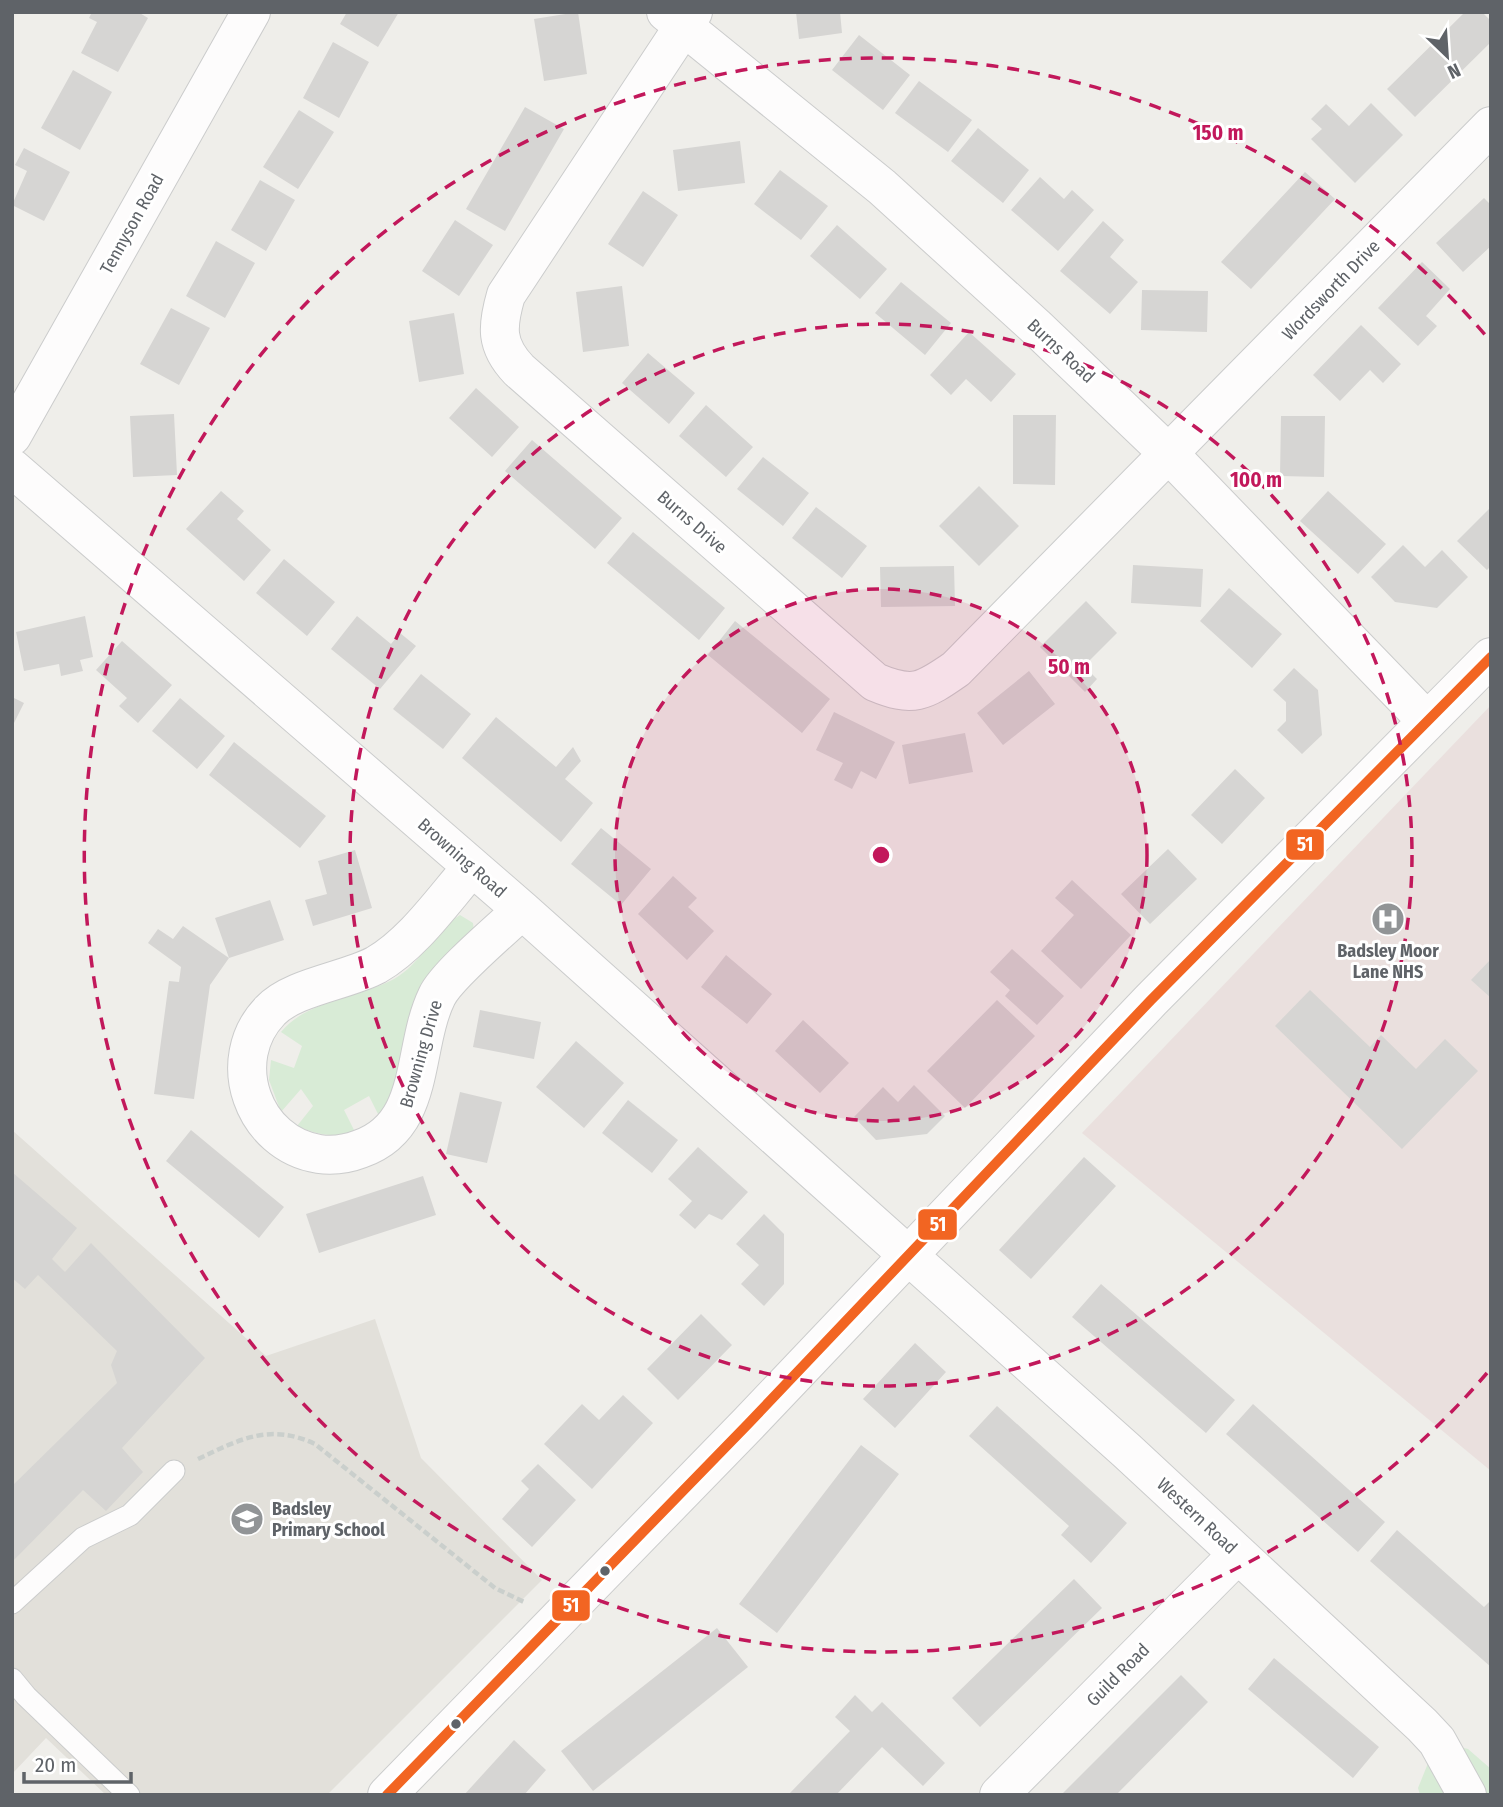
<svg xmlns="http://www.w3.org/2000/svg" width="1503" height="1807" font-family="'Fira Sans Condensed',sans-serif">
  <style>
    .education { fill: #e2e0da }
    .medical { fill: #eae0de }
    .green { fill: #d8ebd6 }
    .building { fill: #d6d5d3 }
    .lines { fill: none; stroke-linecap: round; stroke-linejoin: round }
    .lane-casing { stroke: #cbcccc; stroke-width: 23 }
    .street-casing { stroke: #cbcccc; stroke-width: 40 }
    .path { stroke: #cacfcc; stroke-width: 4.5; stroke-dasharray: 7 3.5; stroke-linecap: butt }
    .lane { stroke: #fdfcfc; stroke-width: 21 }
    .street { stroke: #fdfcfc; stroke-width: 38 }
    .bus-1-casing { stroke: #fff; stroke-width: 16 }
    .bus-1 { stroke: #f26522; stroke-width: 10 }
    .ring { fill: none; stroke: #c2185b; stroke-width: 3.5; stroke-dasharray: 12 9 }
    .bus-dot { fill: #5f6368; stroke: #fff; stroke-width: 2.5 }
    .labels { text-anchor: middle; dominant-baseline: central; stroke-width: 6; stroke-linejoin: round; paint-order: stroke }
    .street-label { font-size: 18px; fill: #5f6368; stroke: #fff }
    .poi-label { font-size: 18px; font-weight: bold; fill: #5f6368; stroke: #fff }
    .centre { fill: #c2185b; stroke: #fff; stroke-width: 3.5 }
    .ring-label { font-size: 21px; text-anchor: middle; font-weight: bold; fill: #c2185b; stroke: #fff; stroke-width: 6; stroke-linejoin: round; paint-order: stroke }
    .line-badge { stroke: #fff; stroke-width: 2.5 }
    .badge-label { font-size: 19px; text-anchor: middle; font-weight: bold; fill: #fff }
  </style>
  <rect width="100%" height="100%" fill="#efeeea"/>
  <path class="education" d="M12 1130 266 1356 375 1319 421 1458 542 1580 327 1795H106L46 1738 12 1774Z"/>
  <path class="medical" d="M1491 705V1471L1082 1133Z"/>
  <path class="green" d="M460 915 473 923 474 931 380 1118 369 1096 344 1110 355 1132C332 1138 319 1135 297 1126L313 1106 301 1089 281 1112 269 1080 271 1060 294 1068 302 1046 281 1032C307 1000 359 998 394 979 421 964 434 931 460 915Z
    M1437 1741 1468 1749 1491 1769V1795H1420L1418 1788Z"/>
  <path class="building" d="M92 12H138L148 18 118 72 81 53 97 22 89 18Z
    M347 12H399L378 47 340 24Z
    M578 12 587 74 544 81 534 19Z
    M796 12H840L842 33 799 39Z
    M1465 12H1482L1491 21V42L1415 117 1387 89Z
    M859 35 910 75 883 110 832 70Z
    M333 42 369 62 339 118 303 98Z
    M73 70 112 92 80 150 41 128Z
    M919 81 972 120 948 152 895 113Z
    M1371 103 1403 135 1355 183 1311 139 1322 129 1311 119 1326 104 1349 126Z
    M525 107 564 129 505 231 466 209Z
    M299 110 334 132 298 189 263 167Z
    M978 128 1029 170 1003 203 951 161Z
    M740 141 745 183 678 191 673 150Z
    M24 148 70 172 44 221 12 205 27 171 15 165Z
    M780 170 828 206 801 240 754 204Z
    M1305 172 1335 199 1251 289 1221 262Z
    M1040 177 1064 199 1072 190 1094 210 1058 251 1011 210Z
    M260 180 295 200 266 251 231 230Z
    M643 191 678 215 643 267 608 244Z
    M1484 198 1491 205V246L1463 272 1436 243Z
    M455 220 493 245 459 296 422 271Z
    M1103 221 1124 240 1110 257 1138 282 1110 314 1060 271Z
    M837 225 887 269 860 299 810 256Z
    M216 241 255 263 225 318 186 296Z
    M1422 262 1450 289 1426 316 1437 326 1418 346 1378 308Z
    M901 282 951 323 925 355 875 313Z
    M622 286 629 346 583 352 576 292Z
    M1142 290 1208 291 1207 332 1141 330Z
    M171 308 210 328 179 385 140 364Z
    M454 313 464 374 419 382 409 321Z
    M1361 325 1401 364 1383 383 1370 370 1340 401 1313 375Z
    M969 332 1016 374 991 402 966 379 951 395 930 375Z
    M648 353 695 393 669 424 622 383Z
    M476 388 519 427 492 457 449 418Z
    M706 405 753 447 726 477 679 436Z
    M174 414 177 475 133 477 130 416Z
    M1013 415H1056L1055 485 1013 484Z
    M1281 416H1325L1324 477 1280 476Z
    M532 440 622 518 595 549 505 471Z
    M763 457 809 493 783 526 737 489Z
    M979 486 1019 526 979 566 939 526Z
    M221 491 244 511 237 519 271 550 244 581 186 529Z
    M1328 491 1386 544 1358 574 1300 521Z
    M816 507 867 546 842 578 792 538Z
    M1491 507V566L1487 570 1457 541Z
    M633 532 725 608 699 640 607 563Z
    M1403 545 1425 567 1442 550 1468 577 1437 608 1395 602 1371 577Z
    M284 559 335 602 307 636 256 593Z
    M1133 565 1203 569 1201 607 1131 603Z
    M954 566 955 606 881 607 880 567Z
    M1229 588 1282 634 1252 668 1200 621Z
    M1086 601 1117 633 1084 666 1097 679 1085 692 1040 647Z
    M85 616 93 657 80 660 83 671 61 676 59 664 24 671 16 632Z
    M357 616 391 644 400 633 416 646 380 689 331 649Z
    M735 621 830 699 802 733 708 655Z
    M122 641 172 685 138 723 119 706 127 698 96 670Z
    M1294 668 1318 690 1322 735 1302 754 1277 730 1286 721V702L1273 690Z
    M1029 671 1055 704 1003 745 977 713Z
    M421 674 471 714 443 749 393 709Z
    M12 697 24 703 12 727Z
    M180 698 225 736 197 769 152 731Z
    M834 712 895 742 876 779 861 771 852 789 834 780 843 763 816 750Z
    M496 717 556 767 573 747 581 761 565 779 593 803 561 842 462 758Z
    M965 733 973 772 909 784 902 745Z
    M234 742 326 816 300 848 209 775Z
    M1235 769 1265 798 1222 844 1191 815Z
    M601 828 651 869 621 905 571 864Z
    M1168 849 1197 879 1150 924 1121 894Z
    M355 850 372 908 313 926 305 900 327 894 318 861Z
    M673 876 697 898 688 907 714 931 687 960 638 914Z
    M1072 880 1131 935 1081 989 1041 951 1074 915 1055 898Z
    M270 900 284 940 229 958 215 918Z
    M183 926 229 958 210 985 194 1099 154 1094 169 981 179 982 181 967 148 943 158 929 173 939Z
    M1012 949 1064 996 1037 1025 1005 996 1010 990 990 972Z
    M726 955 772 994 747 1024 701 987Z
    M1491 959V998L1471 980Z
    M1310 990 1370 1047 1381 1035 1416 1069 1445 1039 1478 1071 1402 1149 1275 1026Z
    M997 1000 1035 1036 965 1108 927 1071Z
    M480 1010 541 1022 534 1059 473 1047Z
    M803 1020 849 1063 820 1093 775 1051Z
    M576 1041 624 1083 584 1128 536 1087Z
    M914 1085 945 1116 927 1134 876 1140 854 1117 883 1087 898 1102Z
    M460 1092 502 1102 487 1163 446 1154Z
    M628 1100 678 1140 652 1173 602 1133Z
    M191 1130 284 1207 259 1238 166 1161Z
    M698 1147 748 1192 722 1220 709 1214 695 1229 679 1215 692 1201 668 1179Z
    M1084 1157 1116 1186 1031 1279 999 1250Z
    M12 1172 77 1228 52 1259 65 1272 91 1243 205 1358 122 1448 143 1472 106 1511 83 1490 12 1562V1486L117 1383 111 1365 117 1351 38 1275 25 1289 12 1278Z
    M423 1176 436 1215 319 1253 306 1214Z
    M764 1214 784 1234V1284L764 1306 741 1284 759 1265 736 1244Z
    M1101 1284 1235 1400 1206 1433 1072 1317Z
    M701 1314 732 1345 678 1400 647 1369Z
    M915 1343 946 1372 895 1428 863 1399Z
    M623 1395 653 1423 592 1489 544 1444 582 1404 599 1420Z
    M1253 1404 1385 1522 1358 1552 1226 1434Z
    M997 1406 1127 1523 1091 1563 1061 1535 1069 1526 969 1436Z
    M861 1445 899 1474 777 1633 739 1604Z
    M538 1464 576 1500 532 1547 502 1519 529 1489 521 1481Z
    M1397 1530 1484 1607 1491 1600V1667L1370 1561Z
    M1074 1579 1102 1608 980 1727 952 1698Z
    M717 1628 748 1667 593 1791 561 1751Z
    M1274 1658 1379 1747 1353 1778 1248 1689Z
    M1181 1675 1208 1702 1116 1795H1061Z
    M855 1695 872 1712 882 1702 945 1763 923 1786 882 1747 836 1795H788L850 1731 835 1717Z
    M514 1740 546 1770 524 1795H464Z"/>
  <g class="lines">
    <defs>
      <path id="lane" d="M12 1603 83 1538 130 1515 174 1471
        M12 1679 26 1696 129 1795"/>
      <path id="street" d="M666 12 882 187 1035 326 1170 455 1427 721
        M693 12 506 295C497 326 495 345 519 370L875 682C913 698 923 692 956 669L1491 126
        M12 436 251 12
        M12 468 522 910 1127 1451 1422 1725 1437 1741 1467 1795
        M472 867C443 900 414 943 376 965 346 981 292 987 270 1011 223 1060 253 1144 319 1154 334 1156 347 1154 360 1149 427 1126 411 1049 437 996 447 975 502 929 522 910
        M387 1795 748 1424 1151 1000 1491 657
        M999 1795 1237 1555"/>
    </defs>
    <use href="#lane" class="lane-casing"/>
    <use href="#street" class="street-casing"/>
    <path class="path" d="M198 1459C240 1439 270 1423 315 1444L495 1588 524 1602"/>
    <use href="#lane" class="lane"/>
    <use href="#street" class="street"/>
    <defs>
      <path id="bus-1" d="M387 1795 748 1424 1151 1000 1491 657"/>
    </defs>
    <use href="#bus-1" class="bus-1-casing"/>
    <use href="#bus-1" class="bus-1"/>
  </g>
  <circle cx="881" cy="855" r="266" fill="#c2185b" fill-opacity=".12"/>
  <g class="ring">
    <circle cx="881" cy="855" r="266"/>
    <circle cx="881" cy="855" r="531"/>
    <path d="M1487 1373A797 797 0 1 1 1487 337"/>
  </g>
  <defs>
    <symbol id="hospital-disc" viewBox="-11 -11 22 22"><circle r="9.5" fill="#919496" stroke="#fff"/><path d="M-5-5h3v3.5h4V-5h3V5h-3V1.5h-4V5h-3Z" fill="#fff"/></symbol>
    <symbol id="school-disc" viewBox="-11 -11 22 22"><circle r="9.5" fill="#919496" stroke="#fff"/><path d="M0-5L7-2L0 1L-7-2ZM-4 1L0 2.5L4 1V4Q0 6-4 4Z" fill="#fff"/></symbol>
  </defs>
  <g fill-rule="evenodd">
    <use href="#hospital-disc" x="1369" y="900" width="38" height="38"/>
    <use href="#school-disc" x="228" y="1500" width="38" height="38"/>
  </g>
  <g class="bus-dot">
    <circle cx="605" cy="1571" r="6"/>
    <circle cx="456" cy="1724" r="6"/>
  </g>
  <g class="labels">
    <g class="street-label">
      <text transform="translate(132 224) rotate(-61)">Tennyson Road</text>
      <text transform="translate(1331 290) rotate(-46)">Wordsworth Drive</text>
      <text transform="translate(1061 351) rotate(43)">Burns Road</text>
      <text transform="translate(692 522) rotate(41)">Burns Drive</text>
      <text transform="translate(462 858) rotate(41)">Browning Road</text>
      <text transform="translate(421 1054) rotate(-74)">Browning Drive</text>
      <text transform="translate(1197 1516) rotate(43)">Western Road</text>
      <text transform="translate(1118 1675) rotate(-45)">Guild Road</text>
    </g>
    <g class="poi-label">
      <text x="1388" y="951">Badsley Moor<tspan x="1388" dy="21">Lane NHS</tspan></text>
      <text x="272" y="1509" text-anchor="start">Badsley<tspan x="272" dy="21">Primary School</tspan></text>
    </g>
  </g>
  <circle cx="881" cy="855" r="10" class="centre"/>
  <g class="ring-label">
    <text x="1218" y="140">150 m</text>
    <text x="1256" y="487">100 m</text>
    <text x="1069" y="674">50 m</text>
  </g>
  <g class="line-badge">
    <rect x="1285" y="828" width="40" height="33" rx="7" fill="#f26522"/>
    <rect x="917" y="1208" width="41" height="33" rx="7" fill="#f26522"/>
    <rect x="551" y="1589" width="40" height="33" rx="7" fill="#f26522"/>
  </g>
  <g class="badge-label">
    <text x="1305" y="851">51</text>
    <text x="938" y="1231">51</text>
    <text x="571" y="1612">51</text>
  </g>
  <rect width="1503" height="1807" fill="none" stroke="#5f6368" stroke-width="28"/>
  <g transform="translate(1447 56) rotate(155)" stroke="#ffffff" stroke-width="5" paint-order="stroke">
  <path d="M0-5L12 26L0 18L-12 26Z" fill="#5f6368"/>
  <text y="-10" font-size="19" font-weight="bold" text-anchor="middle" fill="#5f6368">N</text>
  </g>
  <path d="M24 1772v10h107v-10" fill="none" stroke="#5f6368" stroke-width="3.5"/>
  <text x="35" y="1772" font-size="21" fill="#5f6368" stroke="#ffffff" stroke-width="5" paint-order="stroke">20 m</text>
</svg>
